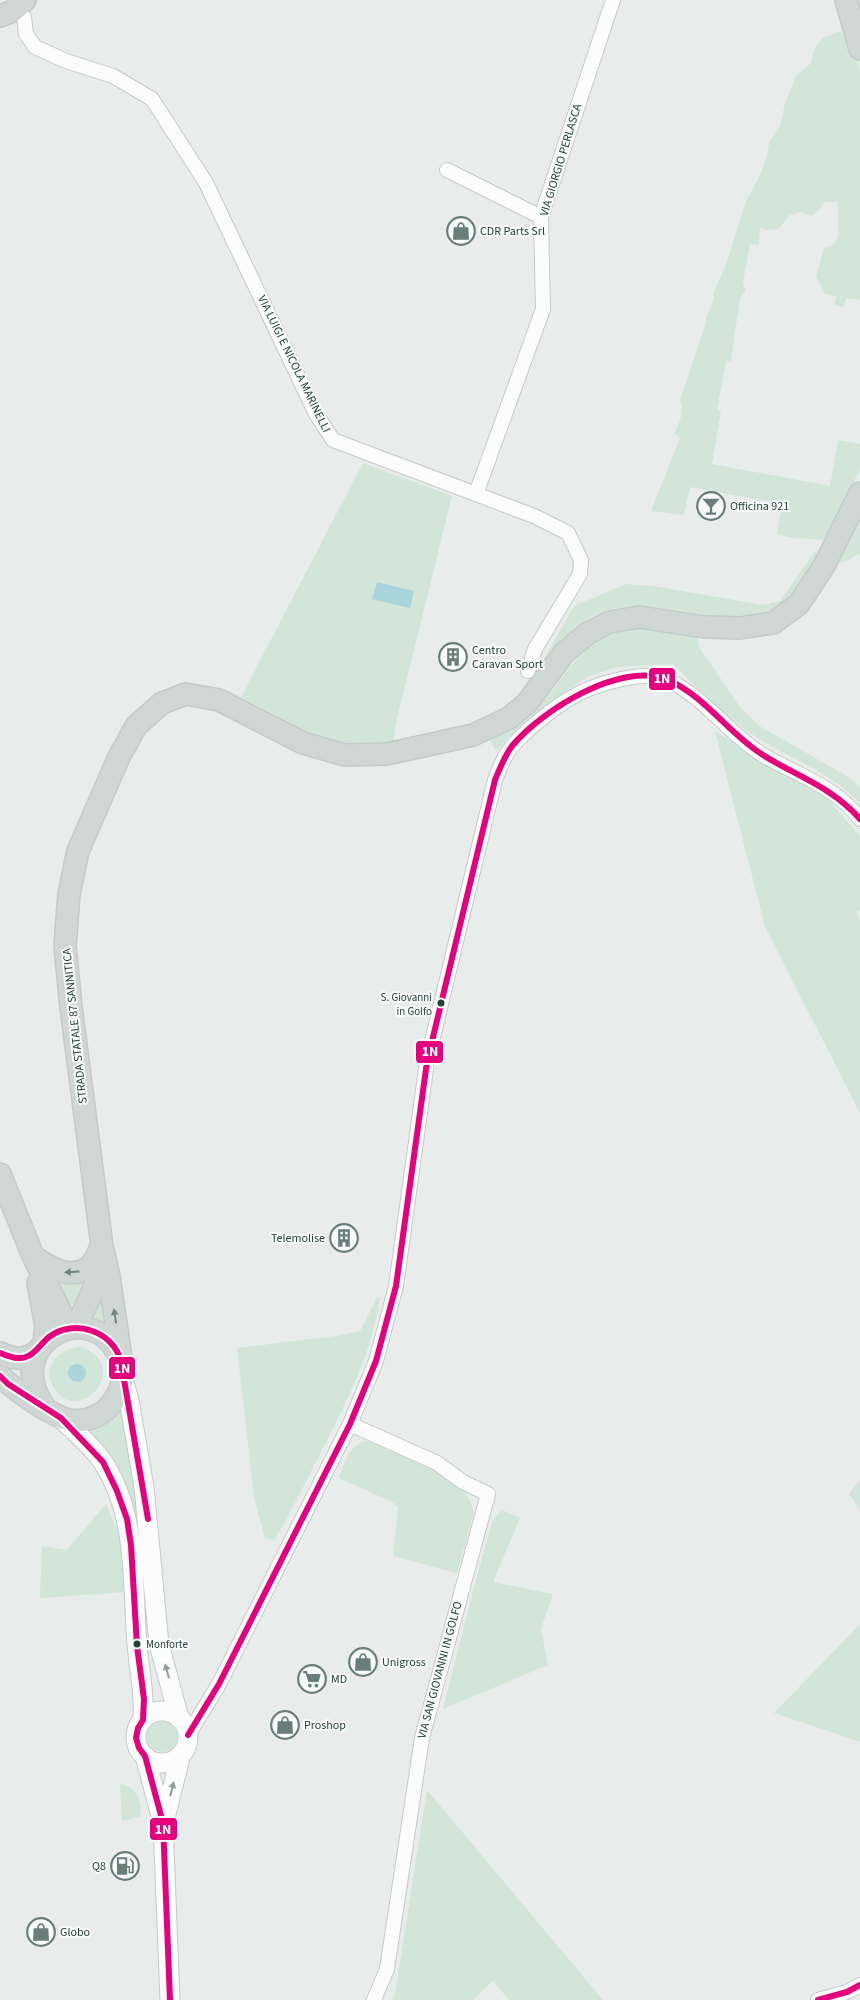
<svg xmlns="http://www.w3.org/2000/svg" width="860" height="2000" font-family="'Source Sans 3',sans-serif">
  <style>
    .green { fill: #d1e6d8 }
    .water { fill: #a9d4db }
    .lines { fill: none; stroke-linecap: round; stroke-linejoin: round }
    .street-casing { stroke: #c5cac8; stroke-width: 16 }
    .secondary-casing { stroke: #c3cbc8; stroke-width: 21 }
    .primary-casing { stroke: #c3ccc9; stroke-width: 24 }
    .street { stroke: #fcfcfc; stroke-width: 14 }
    .secondary { stroke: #fcfcfc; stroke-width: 19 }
    .primary { stroke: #cfd7d5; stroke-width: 21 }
    .bus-1-casing { stroke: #f7fbf9; stroke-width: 10 }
    .bus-1 { stroke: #e5007d; stroke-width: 6 }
    .oneway { fill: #718580 }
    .oneway2 { fill: #909f9b }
    .bus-dot { fill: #24423a; stroke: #f7fbf9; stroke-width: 2 }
    .labels { text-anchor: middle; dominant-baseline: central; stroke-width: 4; stroke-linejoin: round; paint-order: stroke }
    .bus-label { font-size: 11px; fill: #24423a; stroke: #f7fbf9; text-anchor: end }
    .street-label { font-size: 12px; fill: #24423a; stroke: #f7fbf9 }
    .poi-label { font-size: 12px; fill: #24423a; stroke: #f7fbf9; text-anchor: start }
    .line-badge { stroke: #f7fbf9; stroke-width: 2 }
    .badge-label { font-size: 14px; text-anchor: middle; font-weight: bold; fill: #fff }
  </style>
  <rect width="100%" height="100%" fill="#e8edeb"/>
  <path class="green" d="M840 31 848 39 860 70V300L846 298 844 307 834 305 836 296 825 294 816 277 824 248C842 243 838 233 838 218 837 212 839 207 837 201L823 203 821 208 812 216 801 212 789 215 779 229 768 230 760 228 759 245 750 244 743 283 746 290 740 298 731 361H726L717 410 721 411 712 464 830 486 838 440 860 444V469L842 506 823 540 788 537 777 534 782 504 690 487 684 515 651 511 680 438 674 434C679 423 685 412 680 400L705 326 707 315 714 299 713 294 727 262 745 203 761 173 767 156 769 143 780 126 785 103 796 76 811 63 814 50 822 38Z
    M363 463 452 496 395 727 393 745 354 744 319 738 241 697Z
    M860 515V554L842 563 838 560Z
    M815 551 820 558C813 568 796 599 787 605 727 643 652 587 594 615 578 623 556 653 544 667L542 662 574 606 626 584 653 586 763 605 780 601Z
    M636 626 697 634 699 647 742 710 761 727 852 779 860 788V804C831 771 786 758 750 733 723 714 696 688 673 664L617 667 587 677 564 692 509 737 496 751 489 738C504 729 521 720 535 709 571 677 580 631 636 626Z
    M715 731 829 800 860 836V910L857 911 860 922V1113L765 927Z
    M91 1274 81 1293 68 1310 53 1277Z
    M104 1288 112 1334 88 1323Z
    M377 1297 380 1298C373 1348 351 1392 329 1436 313 1467 298 1498 282 1528L274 1540 265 1538 254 1498 237 1348 336 1336 360 1331Z
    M80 1347C135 1364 79 1430 53 1387 41 1366 60 1348 80 1347Z
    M122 1400 137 1510V1528L78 1425Z
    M365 1441C390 1446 438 1469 458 1486 466 1492 471 1502 474 1512L457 1573 393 1556 398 1508 394 1503 339 1478C345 1462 348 1447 365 1441Z
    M860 1479V1511L849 1494Z
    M106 1504 119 1535 127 1592 40 1598 42 1546 67 1550Z
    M502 1510 520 1518 493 1582 553 1594 541 1629 548 1665 443 1709 478 1572 493 1520Z
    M860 1624V1742L774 1713Z
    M147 1737a15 15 0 1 1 30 0a15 15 0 1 1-30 0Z
    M120 1784C138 1787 142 1801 140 1817L122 1821Z
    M427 1790 603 2000H509L493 1981 473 2000H392L395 1994Z"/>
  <path class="water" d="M377 582 414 591 410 608 372 599Z
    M68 1373a9 9 0 1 1 18 0a9 9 0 1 1-18 0Z"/>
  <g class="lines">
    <defs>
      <path id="street" d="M24 17 26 34 35 47 66 61 113 76 152 99 206 183 316 414 333 440 534 516 568 533 581 560 580 574 535 649 528 671
        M447 170 541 217
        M476 494 543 309 541 217 613 0
        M350 1424 437 1463 463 1482 488 1494 422 1738 387 1969 374 2000
        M188 1735 219 1684 350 1424 376 1361 396 1286 427 1062 495 780C499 771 502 760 508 752 517 737 558 704 574 696 595 684 645 669 668 680 705 698 729 734 763 755 797 775 835 786 860 819
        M818 2000 847 1992 860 1985"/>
      <path id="secondary" d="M123 1379 129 1400 144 1487 159 1644 179 1718
        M61 1418C75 1432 92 1446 103 1462 138 1516 132 1583 137 1644 139 1671 145 1691 143 1720
        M136 1737a26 26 0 1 1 52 0a26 26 0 1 1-52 0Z
        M145 1756 163 1823 170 2000
        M164 1822 181 1754"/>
      <path id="primary" d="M846 0 860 49
        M0 16 13 11 25 0
        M0 1174 33 1256 69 1329
        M33 1256C50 1268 74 1283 93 1263 96 1259 99 1251 101 1246
        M38 1283 46 1326 44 1341
        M75 1328C87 1304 99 1282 101 1256
        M0 1353C13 1359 23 1361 35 1353
        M122 1365 109 1276 102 1246 71 1007 65 946 69 894 78 851 118 759 136 726 162 703 186 694 219 700 303 743 345 755 387 754 473 735 509 718 527 703 565 652 587 634 609 622 639 617 704 627 740 628 773 623 799 604 824 566 860 493
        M0 1376C14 1389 52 1417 70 1420 107 1426 135 1384 117 1352 87 1297 0 1345 45 1408"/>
    </defs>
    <use href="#street" class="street-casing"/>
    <use href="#secondary" class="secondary-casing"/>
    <use href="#primary" class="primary-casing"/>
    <use href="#street" class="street"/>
    <use href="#secondary" class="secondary"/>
    <use href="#primary" class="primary"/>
    <defs>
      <path id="bus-1" d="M0 1353C8 1356 17 1360 26 1357 36 1354 41 1343 49 1337 74 1318 114 1331 121 1362L148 1519
        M0 1376 8 1384 61 1418 103 1462 117 1491 127 1519 131 1545 137 1646 144 1699 143 1720 138 1728 136 1738 139 1748 145 1756 163 1823 170 2000
        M188 1735 219 1684 350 1424 376 1361 396 1286 427 1062 495 780C500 768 504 757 512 746 541 711 621 660 668 680 705 696 729 734 763 755 798 777 832 787 860 819
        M818 2000 847 1992 860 1985"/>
    </defs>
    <use href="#bus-1" class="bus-1-casing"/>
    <use href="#bus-1" class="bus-1"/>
  </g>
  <defs><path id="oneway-solid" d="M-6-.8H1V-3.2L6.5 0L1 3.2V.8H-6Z" transform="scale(1.25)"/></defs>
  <g class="oneway">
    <use href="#oneway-solid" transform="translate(72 1272) rotate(176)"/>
    <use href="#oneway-solid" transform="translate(115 1316) rotate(-99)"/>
  </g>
  <g class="oneway2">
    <use href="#oneway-solid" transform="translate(167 1671) rotate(-105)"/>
    <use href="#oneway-solid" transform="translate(172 1789) rotate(-76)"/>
  </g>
  <defs>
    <symbol id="shop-ring" viewBox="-11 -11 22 22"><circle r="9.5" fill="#f7fbf9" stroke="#697e78" stroke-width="1.5"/><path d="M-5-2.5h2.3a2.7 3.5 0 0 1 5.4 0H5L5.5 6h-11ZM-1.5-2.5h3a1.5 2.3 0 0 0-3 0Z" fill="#697e78"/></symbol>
    <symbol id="bar-ring" viewBox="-11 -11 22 22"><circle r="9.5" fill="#f7fbf9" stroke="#697e78" stroke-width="1.5"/><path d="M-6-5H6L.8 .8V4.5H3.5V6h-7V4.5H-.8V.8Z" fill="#697e78"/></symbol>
    <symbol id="building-ring" viewBox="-11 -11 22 22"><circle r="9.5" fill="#f7fbf9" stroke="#697e78" stroke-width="1.5"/><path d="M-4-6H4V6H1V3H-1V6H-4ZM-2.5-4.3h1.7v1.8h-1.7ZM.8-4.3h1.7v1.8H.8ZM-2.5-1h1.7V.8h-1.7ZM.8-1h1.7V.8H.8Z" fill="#697e78"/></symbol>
    <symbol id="supermarket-ring" viewBox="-11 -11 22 22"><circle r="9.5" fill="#f7fbf9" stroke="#697e78" stroke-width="1.5"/><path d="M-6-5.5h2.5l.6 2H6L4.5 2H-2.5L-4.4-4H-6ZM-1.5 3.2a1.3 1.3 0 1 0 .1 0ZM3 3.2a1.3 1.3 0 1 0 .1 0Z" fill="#697e78"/></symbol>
    <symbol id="fuel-ring" viewBox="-11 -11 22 22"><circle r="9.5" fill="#f7fbf9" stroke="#697e78" stroke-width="1.5"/><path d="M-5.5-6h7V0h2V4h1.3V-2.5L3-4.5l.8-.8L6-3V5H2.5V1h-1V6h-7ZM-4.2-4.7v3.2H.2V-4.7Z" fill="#697e78"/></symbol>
  </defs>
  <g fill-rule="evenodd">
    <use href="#shop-ring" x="445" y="215" width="32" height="32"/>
    <use href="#bar-ring" x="695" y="490" width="32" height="32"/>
    <use href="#building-ring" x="437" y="641" width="32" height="32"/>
    <use href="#building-ring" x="328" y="1222" width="32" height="32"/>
    <use href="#shop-ring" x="347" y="1646" width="32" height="32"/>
    <use href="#supermarket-ring" x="296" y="1663" width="32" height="32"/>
    <use href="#shop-ring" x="269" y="1709" width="32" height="32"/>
    <use href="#fuel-ring" x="109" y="1850" width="32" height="32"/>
    <use href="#shop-ring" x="25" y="1916" width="32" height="32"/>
  </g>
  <g class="bus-dot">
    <circle cx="441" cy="1003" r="4.5"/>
    <circle cx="137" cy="1644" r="4.5"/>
  </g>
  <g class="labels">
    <g class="bus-label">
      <text x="432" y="997">S. Giovanni<tspan x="432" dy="14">in Golfo</tspan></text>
      <text x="146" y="1644" text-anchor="start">Monforte</text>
    </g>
    <g class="street-label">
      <text transform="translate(561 160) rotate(-73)">VIA GIORGIO PERLASCA</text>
      <text transform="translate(294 364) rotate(64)">VIA LUIGI E NICOLA MARINELLI</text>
      <text transform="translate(75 1026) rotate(-96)">STRADA STATALE 87 SANNITICA</text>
      <text transform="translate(440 1670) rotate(-75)">VIA SAN GIOVANNI IN GOLFO</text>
    </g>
    <g class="poi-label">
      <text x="480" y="231">CDR Parts Srl</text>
      <text x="730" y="506">Officina 921</text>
      <text x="472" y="650">Centro<tspan x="472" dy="14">Caravan Sport</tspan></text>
      <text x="325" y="1238" text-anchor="end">Telemolise</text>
      <text x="382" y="1662">Unigross</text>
      <text x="331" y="1679">MD</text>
      <text x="304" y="1725">Proshop</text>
      <text x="106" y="1866" text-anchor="end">Q8</text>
      <text x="60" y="1932">Globo</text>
    </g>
  </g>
  <g class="line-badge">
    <rect x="648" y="667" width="28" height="24" rx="5" fill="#e5007d"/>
    <rect x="415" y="1040" width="29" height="24" rx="5" fill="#e5007d"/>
    <rect x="108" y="1356" width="28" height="24" rx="5" fill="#e5007d"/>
    <rect x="149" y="1817" width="29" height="24" rx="5" fill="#e5007d"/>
  </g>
  <g class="badge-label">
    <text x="662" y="683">1N</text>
    <text x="430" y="1056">1N</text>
    <text x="122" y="1373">1N</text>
    <text x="163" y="1834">1N</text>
  </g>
</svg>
